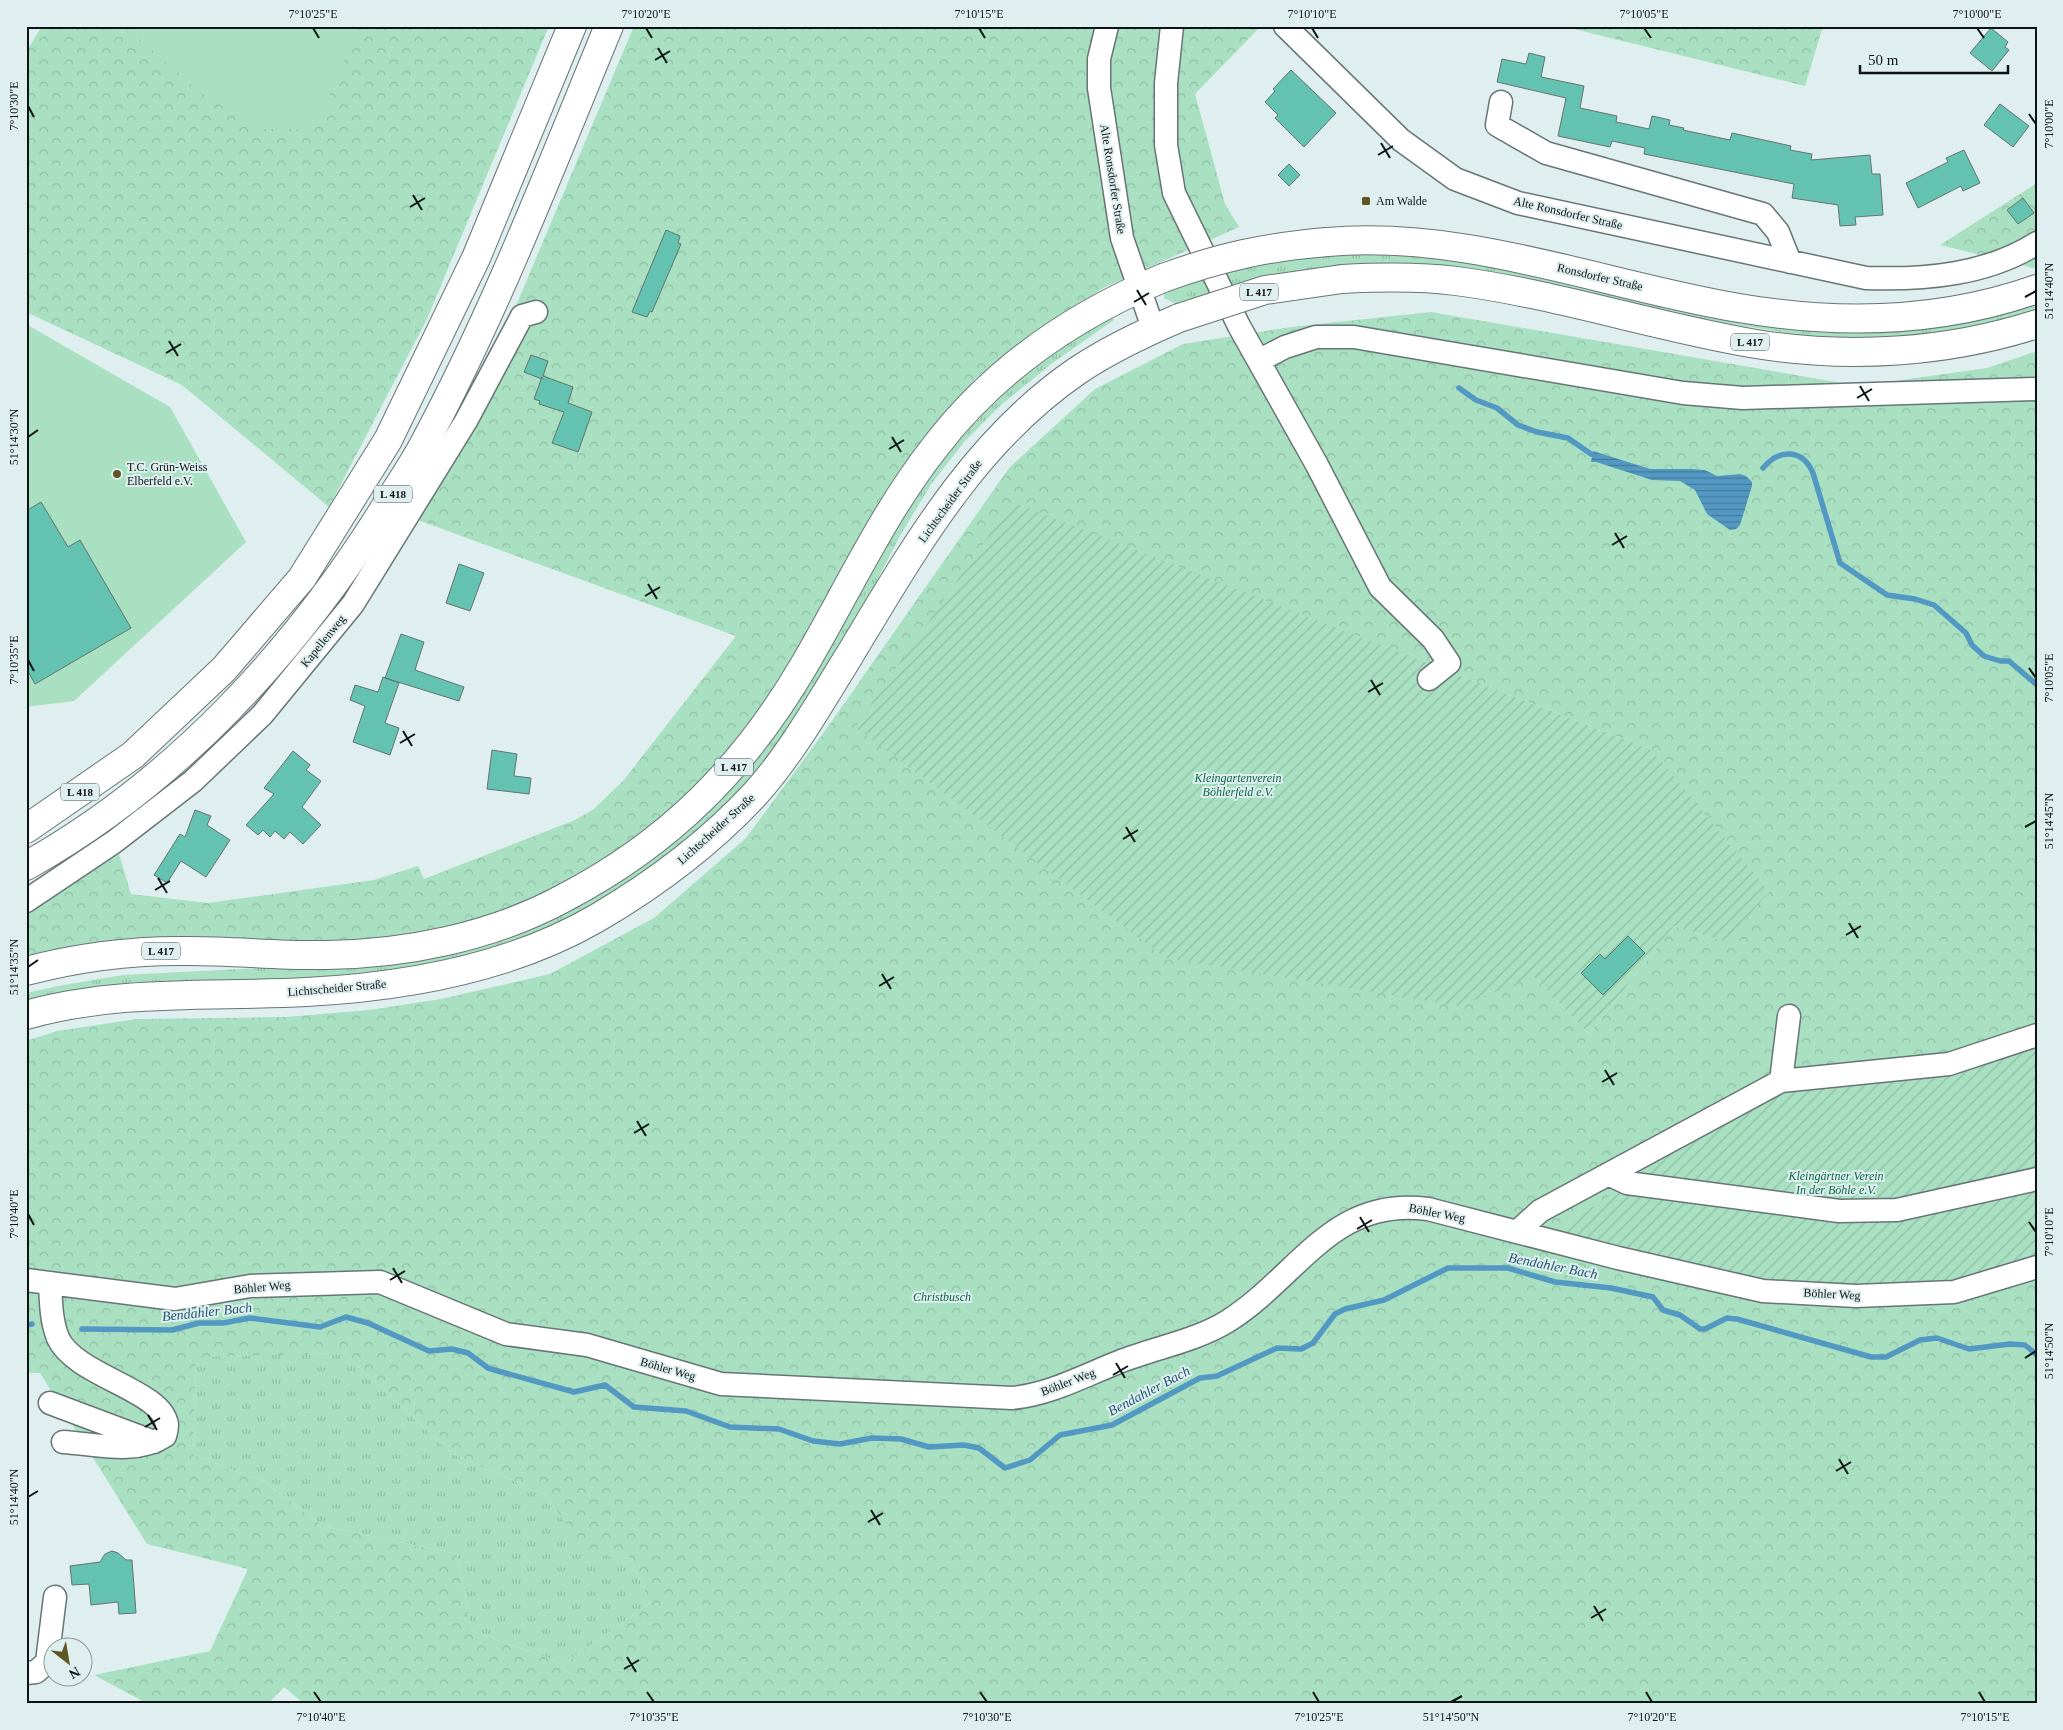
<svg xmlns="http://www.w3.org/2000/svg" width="2063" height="1730" font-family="'Times New Roman',serif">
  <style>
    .grass { fill: url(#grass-tufts) }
    .forest { fill: url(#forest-crowns); fill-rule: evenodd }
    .park { fill: #a8e0c1 }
    .garden { fill: url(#garden-furrows) }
    .water { fill: url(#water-rules) }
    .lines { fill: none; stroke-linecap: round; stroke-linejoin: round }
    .stream { stroke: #5398c2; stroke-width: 5.5 }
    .building { fill: #64c2b0; stroke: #65736f }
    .minor-casing { stroke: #677575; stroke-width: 25 }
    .major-casing { stroke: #677575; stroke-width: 30 }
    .highway-casing { stroke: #677575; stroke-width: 30 }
    .minor { stroke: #fff; stroke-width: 22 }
    .major { stroke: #fff; stroke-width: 28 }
    .highway { stroke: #fff; stroke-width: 28 }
    .major-bridge-casing { stroke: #677575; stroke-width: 30; stroke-linecap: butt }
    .major-bridge { stroke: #fff; stroke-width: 28 }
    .ticks { fill: none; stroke: #0e1314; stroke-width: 2 }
    .poi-dot { fill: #5e5724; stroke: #dfefef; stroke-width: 2 }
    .labels { text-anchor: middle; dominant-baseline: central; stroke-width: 4; stroke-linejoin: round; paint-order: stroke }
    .shield { fill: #dfefef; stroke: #4d5556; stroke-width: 1 }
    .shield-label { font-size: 11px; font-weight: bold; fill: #0e1314 }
    .street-label { font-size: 12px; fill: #0e1314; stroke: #dfefef }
    .poi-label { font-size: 12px; fill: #0e1314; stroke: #dfefef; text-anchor: start }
    .park-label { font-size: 12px; font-style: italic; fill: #0b6844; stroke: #dfefef }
    .water-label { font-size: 14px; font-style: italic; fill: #225674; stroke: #dfefef }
    .neatline { fill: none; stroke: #0e1314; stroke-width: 2 }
    .ticks-label { font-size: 12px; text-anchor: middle; fill: #0e1314 }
  </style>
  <defs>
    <pattern id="grass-tufts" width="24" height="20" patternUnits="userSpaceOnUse" patternTransform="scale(1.25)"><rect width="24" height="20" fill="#a8e0c1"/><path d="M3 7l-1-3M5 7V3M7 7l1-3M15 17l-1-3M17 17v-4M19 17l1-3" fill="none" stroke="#8fbfa5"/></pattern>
    <pattern id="forest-crowns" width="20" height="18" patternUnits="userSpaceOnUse" patternTransform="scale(1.25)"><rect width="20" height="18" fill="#a8e0c1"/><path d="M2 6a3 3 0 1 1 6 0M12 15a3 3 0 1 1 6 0" fill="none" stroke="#8fbfa5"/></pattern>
    <pattern id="garden-furrows" width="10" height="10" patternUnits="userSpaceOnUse" patternTransform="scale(1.25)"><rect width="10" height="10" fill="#a8e0c1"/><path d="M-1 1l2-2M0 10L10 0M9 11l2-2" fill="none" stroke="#8fbfa5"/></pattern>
    <pattern id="water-rules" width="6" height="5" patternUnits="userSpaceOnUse" patternTransform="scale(1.25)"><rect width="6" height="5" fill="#5398c2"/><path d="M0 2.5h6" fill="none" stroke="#437b9c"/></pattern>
  </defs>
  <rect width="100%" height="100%" fill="#dfefef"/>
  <path class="grass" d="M1388 253 1456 259 1508 269 1756 324 1834 332 1901 329 2037 303V311L1978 327 1940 333 1873 339 1819 338 1694 318 1492 272 1418 265 1238 286 1176 304 1164 298 1165 291 1170 287 1275 259 1323 254Z
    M1111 316 1114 320 1051 364 1001 405 965 441 932 483 901 534 857 619 776 747 741 790 698 832 663 861 566 922 518 942 458 959 385 973 26 1003V993L58 986 123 975 280 967 583 903C657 863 723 805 773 737 822 671 854 595 897 525 947 445 1026 359 1111 316Z
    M344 1353 451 1453 546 1495 588 1555 630 1557 650 1603 564 1664 472 1631 457 1554 323 1526 263 1481 193 1455 196 1356Z"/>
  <path class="forest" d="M42 26H549L427 319 329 507 182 385 26 312V52Z
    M634 26H1261L1195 94 1225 204 1239 227 1103 288 976 378 910 460 823 616 731 753 641 839 528 902 455 927 397 939 26 960V915L119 854 131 894 208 903 374 880 418 866 424 879 575 820 594 809 623 781 736 636 415 519 518 301Z
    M1562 26H1823L1805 86Z
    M2037 183V269L1940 245Z
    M1431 312 1859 386 1987 368 2037 351V1704H304L284 1687 268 1704H148L94 1675 210 1651 248 1569 147 1544 40 1373H26V1041L57 1031 137 1019 286 1017 369 1010 441 999 550 974 654 918 746 838 827 728 1009 468 1095 389 1183 344 1291 327ZM1012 503 1652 750 1726 942 1674 926 1589 1034 1534 977ZM344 1353 451 1453 546 1495 588 1556 630 1557 650 1603 564 1664 472 1631 457 1554 323 1526 263 1481 193 1455 196 1357Z"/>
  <path class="park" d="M125 26H359L315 129H259L201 93Z
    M26 324 170 407 246 542 74 701 26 707Z"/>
  <path class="garden" d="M1012 502 1652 750 1769 892 1726 942 1674 926 1589 1034 1534 977 1459 1006 1166 958 855 727Z
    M2037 1026V1263L1954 1283 1799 1304 1689 1290 1545 1241 1790 1071 1952 1060Z"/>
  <path class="water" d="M1593 451 1650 469H1692L1705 470 1717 476 1740 474 1746 476 1752 482V486L1740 525 1736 529 1730 530 1707 514 1695 490 1680 481 1652 480 1596 462H1591Z"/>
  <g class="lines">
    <path class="stream" d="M1459 388 1476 400 1497 408 1518 425 1537 432 1568 438 1591 454
      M1763 468C1779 449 1802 448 1813 473L1840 563 1887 595 1915 599 1934 605 1966 633 1972 645 1984 656 2000 661H2009L2037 685
      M26 1325 32 1324
      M82 1329 172 1330 199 1323H223L250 1318 320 1327 346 1317 368 1323 429 1351 452 1349 468 1353 488 1368 498 1371 574 1392 605 1385 634 1407 686 1411 730 1427 779 1429 813 1441 840 1444 872 1438 901 1439 929 1447 964 1445 979 1448 1005 1468 1030 1460 1060 1435 1112 1425 1200 1378 1217 1376 1277 1348 1301 1349 1313 1343 1335 1314 1345 1309 1384 1300 1448 1268H1508L1555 1282 1611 1288 1653 1297 1663 1310 1680 1315 1700 1329H1705L1727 1318 1737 1319 1871 1357H1886L1920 1340 1937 1338 1969 1349 2010 1344 2025 1345 2037 1355"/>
  </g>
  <path class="building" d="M1991 28 2008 42 2005 47 2009 50 1992 71 1970 53Z
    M1529 53 1545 57 1541 77 1584 86 1580 108 1617 116 1616 122 1649 129 1652 116 1670 120 1669 125 1684 128 1683 130 1730 140 1732 133 1791 146 1790 150 1812 154 1811 160 1870 155 1872 174H1880L1883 215 1855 217 1856 225 1840 226 1838 205 1792 198 1794 184 1644 154 1645 148 1612 141 1610 147 1558 136 1566 98 1497 82 1502 59 1526 64Z
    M1291 70 1336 113 1304 147 1275 118 1278 115 1265 102 1275 91 1273 89Z
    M2000 104 2029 126 2013 147 1984 125Z
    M1964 150 1980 183 1963 191 1961 186 1918 208 1906 183 1948 162 1946 158Z
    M1289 164 1300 175 1289 186 1278 175Z
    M2023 198 2034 213 2018 224 2007 210Z
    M666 230 680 236 678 243 681 244 652 312 650 311 647 317 632 312Z
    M531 355 548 361 543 376 573 387 568 403 592 412 578 452 552 443 564 412 539 404 540 401 534 399 542 377V379L524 372Z
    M41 502 68 547 80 540 131 628 35 684 26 668V511Z
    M459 564 484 573 470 611 446 603Z
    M401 634 424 642 415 670 464 687 459 701 385 678Z
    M383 677 399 683 385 723 399 728 390 755 353 742 365 706 350 700 355 685 378 692Z
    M492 750 517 754 514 776 531 778 529 794 487 789Z
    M293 751 310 765 306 770 321 781 302 807 321 825 303 844 290 832 284 839 275 831 270 837 263 830 258 835 246 825 274 794 264 788Z
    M195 810 211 816 207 825 230 840 206 877 181 861 167 883 154 875 180 834 185 837Z
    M1628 936 1645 953 1603 995 1581 973 1600 954 1605 959Z
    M112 1551 118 1553 126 1560H132L136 1613 119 1614 118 1602 91 1605 89 1584 72 1585 70 1566 100 1562 105 1554Z"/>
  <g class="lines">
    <defs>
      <path id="minor" d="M1107 26 1099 59V88L1122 238 1153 328
        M1172 26 1166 83V145L1174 193 1239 326 1317 465 1380 587 1433 639 1449 663 1429 679
        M1285 26 1401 140 1455 179 1518 203 1866 278C1924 280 1987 275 2037 243
        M1501 102 1497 125 1546 153 1763 214 1778 232 1790 262
        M1260 360 1285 347 1316 337H1354L1683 393 1743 398 2037 389
        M26 901 114 842 193 781 262 715 353 604 466 421 522 316 536 312
        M1781 1081 1949 1064 2037 1035
        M1608 1174 1627 1183 1839 1211 1897 1210 2037 1179
        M1518 1231 1540 1211 1781 1081 1789 1016
        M26 1280 175 1299 250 1286 380 1282 506 1334 587 1345 721 1384 1012 1398C1051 1394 1083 1376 1119 1362 1154 1348 1196 1341 1228 1321 1299 1276 1332 1196 1428 1209L1618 1258 1763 1291 1856 1296 1954 1292 2037 1267
        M50 1284C51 1302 51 1321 58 1338 75 1376 163 1390 167 1425 167 1428 166 1433 165 1436 137 1455 95 1444 63 1442
        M50 1403 154 1442
        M26 1673 36 1672 47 1662 55 1597"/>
      <path id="major" d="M1327 242C1469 230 1602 285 1739 308 1838 325 1941 323 2037 289
        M1342 279C1380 277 1418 276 1456 281 1557 294 1655 327 1756 344 1849 359 1947 353 2037 324
        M26 971C79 957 135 950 190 951 235 951 281 956 326 955 406 954 491 937 562 899 670 843 745 767 806 662 848 590 883 513 935 447 994 370 1074 315 1163 278
        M26 1015C118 989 212 997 306 992 405 987 511 968 597 918 655 884 710 843 756 793 791 754 821 701 849 656 912 552 973 442 1077 371 1108 350 1144 333 1179 318"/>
      <path id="highway" d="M26 829 133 755 224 669 302 578 388 440 476 258 572 26
        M26 866C176 782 296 651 386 506 399 485 413 465 424 444 496 310 551 166 609 26"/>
    </defs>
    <use href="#minor" class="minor-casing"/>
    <use href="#major" class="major-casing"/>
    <use href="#highway" class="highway-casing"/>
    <use href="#minor" class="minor"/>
    <use href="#major" class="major"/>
    <use href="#highway" class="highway"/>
    <defs>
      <path id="major-bridge" d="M1163 278C1221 257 1266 247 1327 242
        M1179 318 1265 290 1342 279"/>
    </defs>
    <use href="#major-bridge" class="major-bridge-casing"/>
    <use href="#major-bridge" class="major-bridge"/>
  </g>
  <path class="ticks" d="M313 28 319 38M646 28 652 38M979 28 985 38M1312 28 1318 38M1644 28 1651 38M1977 28 1984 38M658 48 667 63M655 60 670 51M28 106 34 117M2029 114 2036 124M1381 143 1390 158M1378 155 1393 146M413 195 422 210M410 207 425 198M1137 290 1146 305M2025 297 2036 291M1134 302 1149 293M169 341 178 356M166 353 181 344M1860 386 1869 401M1857 398 1872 389M28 437 38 430M892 437 901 452M889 449 904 440M1615 533 1624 548M1612 545 1627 536M648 584 657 599M645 596 660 587M28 660 34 671M2029 668 2036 678M1371 680 1380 695M1368 692 1383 683M403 731 412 746M400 743 415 734M1126 827 1135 842M2025 827 2036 821M1123 839 1138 830M158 878 167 893M155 890 170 881M1849 923 1858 938M1846 935 1861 926M28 967 38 960M882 974 891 989M879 986 894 977M1605 1070 1614 1085M1602 1082 1617 1073M637 1121 646 1136M634 1133 649 1124M28 1214 34 1225M1360 1217 1369 1232M2029 1222 2036 1232M1357 1229 1372 1220M393 1268 402 1283M390 1280 405 1271M2025 1358 2036 1351M1116 1363 1125 1378M1113 1375 1128 1366M148 1415 157 1430M145 1427 160 1418M1839 1459 1848 1474M1836 1471 1851 1462M28 1497 38 1491M871 1510 880 1525M868 1522 883 1513M1594 1606 1603 1621M1591 1618 1606 1609M627 1657 636 1672M624 1669 639 1660M314 1692 321 1702M647 1692 654 1702M980 1692 987 1702M1313 1692 1319 1702M1646 1692 1652 1702M1979 1692 1985 1702M1451 1702 1462 1696"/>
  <g class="poi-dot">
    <rect x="1361" y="196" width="10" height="10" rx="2.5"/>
    <circle cx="117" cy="474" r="5"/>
  </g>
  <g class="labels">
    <g class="shield">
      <rect x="1240" y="283.5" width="38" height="17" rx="4"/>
      <rect x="1731" y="333.5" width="38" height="17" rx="4"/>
      <rect x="374" y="485.5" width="38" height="17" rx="4"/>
      <rect x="715" y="758.5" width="38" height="17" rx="4"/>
      <rect x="61" y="783.5" width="38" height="17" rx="4"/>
      <rect x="142" y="942.5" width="38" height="17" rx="4"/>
    </g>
    <g class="shield-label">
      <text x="1259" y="292">L 417</text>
      <text x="1750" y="342">L 417</text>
      <text x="393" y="494">L 418</text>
      <text x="734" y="767">L 417</text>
      <text x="80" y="792">L 418</text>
      <text x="161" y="951">L 417</text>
    </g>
    <g class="street-label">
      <text transform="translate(1113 179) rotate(81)">Alte Ronsdorfer Straße</text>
      <text transform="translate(1568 213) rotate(13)">Alte Ronsdorfer Straße</text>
      <text transform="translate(1600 277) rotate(13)">Ronsdorfer Straße</text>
      <text transform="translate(950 501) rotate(-54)">Lichtscheider Straße</text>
      <text transform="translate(323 641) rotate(-51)">Kapellenweg</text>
      <text transform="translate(716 829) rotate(-42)">Lichtscheider Straße</text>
      <text transform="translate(337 988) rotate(-5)">Lichtscheider Straße</text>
      <text transform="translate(1437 1213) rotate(11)">Böhler Weg</text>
      <text transform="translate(262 1287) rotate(-5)">Böhler Weg</text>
      <text transform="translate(1832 1294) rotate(3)">Böhler Weg</text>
      <text transform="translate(668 1369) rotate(16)">Böhler Weg</text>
      <text transform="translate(1068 1382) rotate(-21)">Böhler Weg</text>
    </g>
    <g class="poi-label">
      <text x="1376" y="201">Am Walde</text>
      <text x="127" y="467">T.C. Grün-Weiss<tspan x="127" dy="14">Elberfeld e.V.</tspan></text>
    </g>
    <g class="park-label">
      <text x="1238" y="778">Kleingartenverein<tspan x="1238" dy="14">Böhlerfeld e.V.</tspan></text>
      <text x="1836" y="1176">Kleingärtner Verein<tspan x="1836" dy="14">In der Böhle e.V.</tspan></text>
      <text x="942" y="1297">Christbusch</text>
    </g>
    <g class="water-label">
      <text transform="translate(1553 1266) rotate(11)">Bendahler Bach</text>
      <text transform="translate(207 1312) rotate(-6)">Bendahler Bach</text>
      <text transform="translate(1149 1391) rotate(-28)">Bendahler Bach</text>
    </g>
  </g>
  <rect width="2063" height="1730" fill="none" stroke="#dfefef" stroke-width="55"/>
  <g transform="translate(68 1662) rotate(149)"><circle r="24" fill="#dfefef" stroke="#8b9797"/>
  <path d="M0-4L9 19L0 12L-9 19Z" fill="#5e5724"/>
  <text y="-8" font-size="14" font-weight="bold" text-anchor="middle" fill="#0e1314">N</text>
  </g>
  <path d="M1860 65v8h148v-8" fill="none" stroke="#0e1314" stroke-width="2.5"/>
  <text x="1868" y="65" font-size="15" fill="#0e1314" stroke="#dfefef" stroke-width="4" paint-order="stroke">50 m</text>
  <rect x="28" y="28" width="2008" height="1674" class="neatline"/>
  <g class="ticks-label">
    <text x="313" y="18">7°10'25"E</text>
    <text x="646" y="18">7°10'20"E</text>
    <text x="979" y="18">7°10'15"E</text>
    <text x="1312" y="18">7°10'10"E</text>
    <text x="1644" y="18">7°10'05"E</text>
    <text x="1977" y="18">7°10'00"E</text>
    <text transform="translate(14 106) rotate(-90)" y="4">7°10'30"E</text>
    <text transform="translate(2049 124) rotate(-90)" y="4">7°10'00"E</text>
    <text transform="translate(2049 291) rotate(-90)" y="4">51°14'40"N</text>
    <text transform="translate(14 437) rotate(-90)" y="4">51°14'30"N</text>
    <text transform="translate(14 660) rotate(-90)" y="4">7°10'35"E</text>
    <text transform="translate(2049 678) rotate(-90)" y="4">7°10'05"E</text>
    <text transform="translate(2049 821) rotate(-90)" y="4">51°14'45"N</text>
    <text transform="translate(14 967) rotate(-90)" y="4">51°14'35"N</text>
    <text transform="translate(14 1214) rotate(-90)" y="4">7°10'40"E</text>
    <text transform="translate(2049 1232) rotate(-90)" y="4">7°10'10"E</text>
    <text transform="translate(2049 1351) rotate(-90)" y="4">51°14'50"N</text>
    <text transform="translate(14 1497) rotate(-90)" y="4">51°14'40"N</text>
    <text x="321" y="1721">7°10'40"E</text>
    <text x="654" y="1721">7°10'35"E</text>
    <text x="987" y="1721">7°10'30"E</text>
    <text x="1319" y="1721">7°10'25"E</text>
    <text x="1451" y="1721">51°14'50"N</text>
    <text x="1652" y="1721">7°10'20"E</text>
    <text x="1985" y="1721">7°10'15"E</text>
  </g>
</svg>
